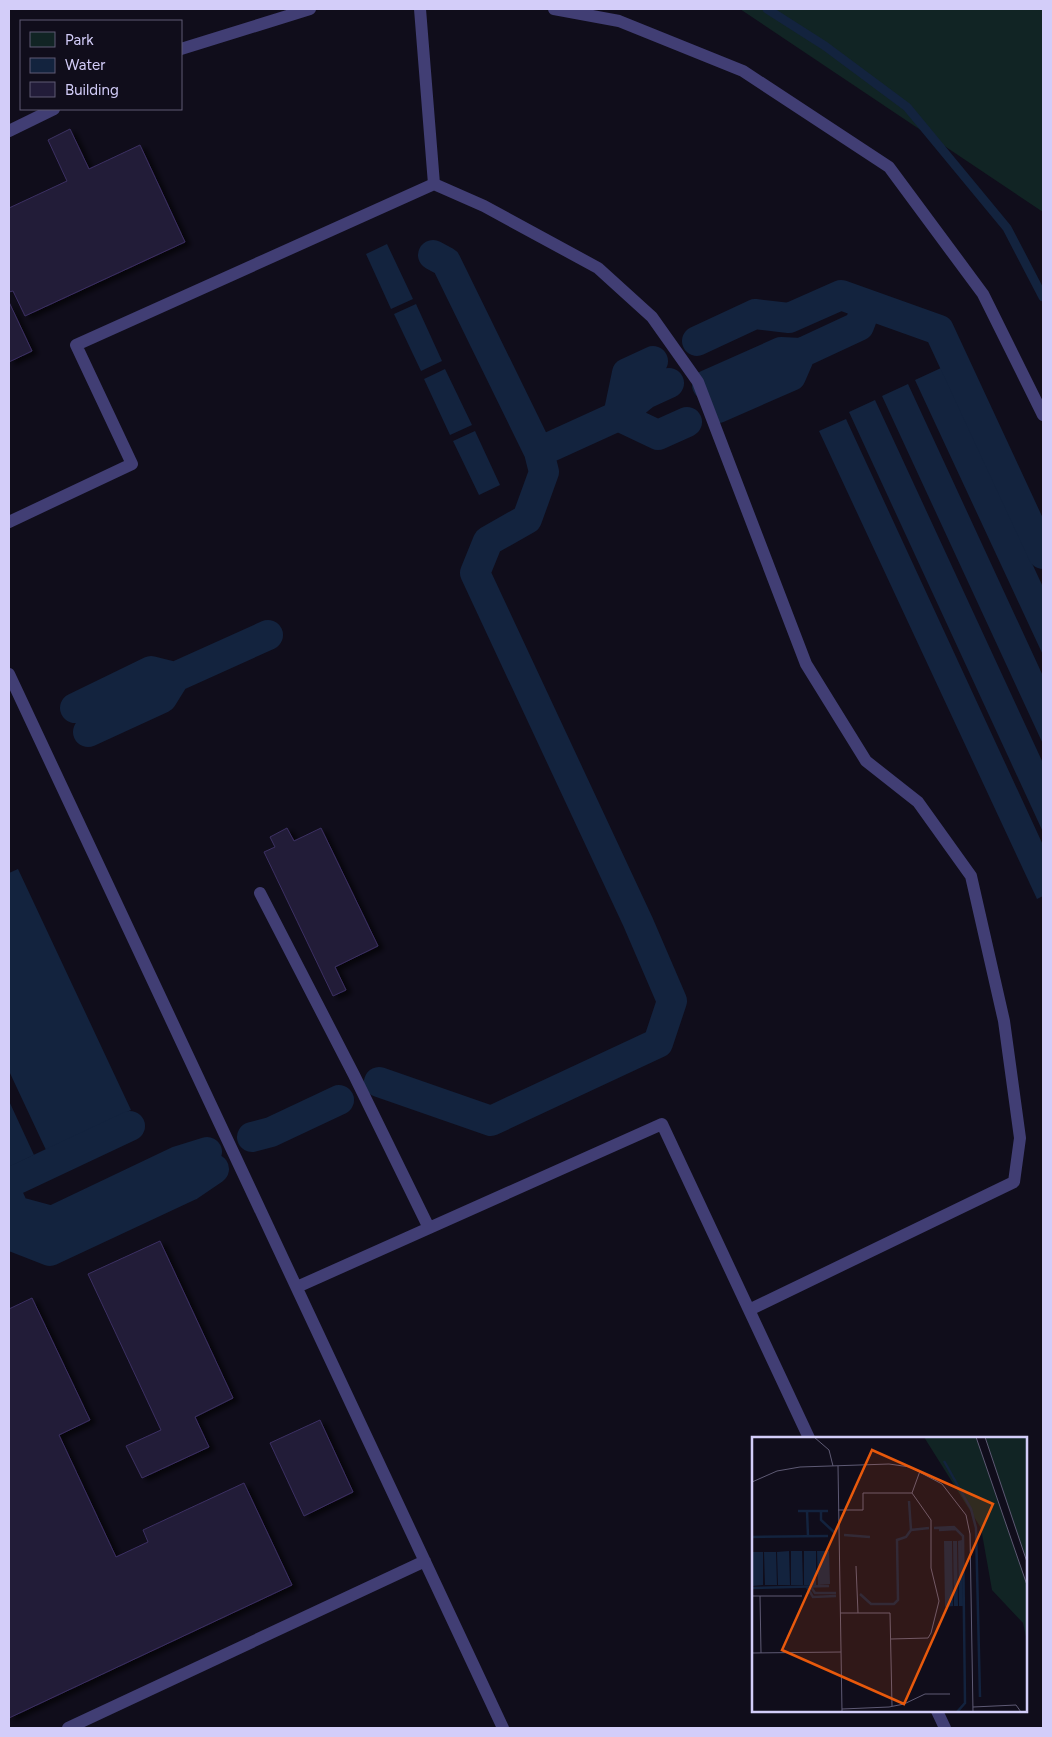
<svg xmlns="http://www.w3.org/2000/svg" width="1052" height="1737" font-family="Figtree,sans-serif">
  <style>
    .green { fill: #112424 }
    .water { fill: #13233e }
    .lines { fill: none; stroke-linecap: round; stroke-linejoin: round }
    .stream { stroke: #13233e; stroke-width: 9 }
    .canal { stroke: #13233e; stroke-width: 30 }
    .building { fill: #221c39; stroke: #3c3062; filter: url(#shadow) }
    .lane { stroke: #413e74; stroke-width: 12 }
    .inset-river { fill: none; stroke: #13233e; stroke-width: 2.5 }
    .inset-road { fill: none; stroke: #5e5a74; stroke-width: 1 }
    .view { fill: #e8590c; fill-opacity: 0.15; stroke: #e8590c; stroke-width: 2.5 }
    .inset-edge { fill: none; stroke: #d3cdf9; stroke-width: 2.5 }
  </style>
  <defs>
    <filter id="shadow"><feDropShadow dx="5.5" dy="3" stdDeviation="2.5" flood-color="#0009"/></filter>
  </defs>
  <rect width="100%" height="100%" fill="#100d1b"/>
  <path class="green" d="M740 9H1043V212Z"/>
  <path class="water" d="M387 244 413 299 391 309 366 254Z
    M416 304 442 361 421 371 394 314Z
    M941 368 1043 587V655L915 380Z
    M445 369 472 425 450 435 424 379Z
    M908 384 1043 676V744L882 396Z
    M875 400 1043 763V832L849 412Z
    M846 419 1043 845V896L1037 899 819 431Z
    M475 431 500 485 479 495 453 441Z
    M18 869 131 1110 46 1150 9 1071V873Z
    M9 1101 34 1155 9 1167Z"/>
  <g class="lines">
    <path class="stream" d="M767 9 825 46 907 107 1007 228 1043 297"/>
    <path class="canal" d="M433 255 446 262 539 452
      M697 341 755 314 789 318 841 295 939 330 1043 554
      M707 385 781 352 801 353 859 326 867 305
      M718 408 791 376 801 353
      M618 416 658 435 687 422
      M618 416 627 373 653 361
      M75 708 151 671 175 677
      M88 732 162 698 175 677 268 635
      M379 1082 491 1121 658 1043 672 1001 638 922 475 573 488 541 527 519 544 472 539 452 618 416 645 394 669 383
      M252 1137 271 1132 339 1100
      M9 1183 130 1126
      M9 1198 15 1211 52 1221 178 1161 207 1152
      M9 1235 50 1251 189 1186 214 1169"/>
  </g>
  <path class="building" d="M70 129 89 169 140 145 185 242 25 316 13 291 9 292V208L67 181 48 140Z
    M9 302 32 351 9 362Z
    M287 828 294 841 321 828 378 946 335 967 346 990 333 996 264 852 275 847 270 837Z
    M160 1241 233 1398 195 1417 209 1447 142 1478 126 1446 161 1430 88 1274Z
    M32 1298 90 1420 59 1435 116 1557 148 1542 143 1530 244 1483 292 1585 9 1718V1309Z
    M320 1420 353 1492 304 1516 270 1443Z"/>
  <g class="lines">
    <path class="lane" d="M420 9 434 184
      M554 9 619 21 743 71 889 167 983 294 1043 415
      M181 49 310 9
      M9 131 54 109
      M9 522 132 464 76 345 434 184 484 206 598 268 652 317 698 382 806 664 866 761 918 802 971 876 1004 1021 1020 1138 1014 1182 749 1310
      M9 674 503 1728
      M260 893 354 1075 429 1228
      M297 1287 662 1124 809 1438
      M937 1711 945 1728
      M68 1728 425 1561"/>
  </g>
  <g transform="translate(752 1437)">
    <rect width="275" height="275" fill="#100d1b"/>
    <path d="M172 0H224L275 148V204L271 186 240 153 229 91ZM233 0H275V125Z" fill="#112424"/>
    <path d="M210 103 211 169H207L206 104ZM200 104 201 169 193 170 192 104ZM201 104H205L206 169H202ZM37 114 38 148H26L25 115ZM39 114H50L51 148H39ZM52 114H64V148H52ZM65 114H77L78 147 66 148ZM0 115H11V148L0 149ZM12 115H24L25 148H13Z" fill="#13233e"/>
    <path class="inset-river" d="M192 24 219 72 224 91 228 260M157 64 159 93M46 74H76M55 74 56 99M69 74V83L83 96M182 91 202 90 211 99 213 266 205 275M187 93 204 92M92 98 118 100M0 100 76 99M55 150 61 160 84 159M59 150 63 156H84M0 151 77 149M108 157 119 167H142L146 163 145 103 154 100 159 93 177 91"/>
    <path class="inset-road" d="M62 0 77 13 81 29M224 0 275 148M233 0 275 125M86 29 90 275M0 45 25 34 48 30 137 27 158 30 190 47 214 78 218 97 221 275M160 56 168 34M86 73H111V56H160L179 83V131L187 164 179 196 176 201 139 202M104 129 106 176M0 159H8L9 216M8 159H50M88 176H138L140 269M0 216 89 215M221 270 264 268 269 275M90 272 137 270 152 267 173 257H198"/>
    <path class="view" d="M120 13 241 67 152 267 30 213Z"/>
    <rect width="275" height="275" class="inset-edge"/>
  </g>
  <rect width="1052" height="1737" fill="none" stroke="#d3cdf9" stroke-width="20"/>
  <rect x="20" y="20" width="162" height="90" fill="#100d1b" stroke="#5e5a74"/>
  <rect x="30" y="32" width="25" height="15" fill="#112424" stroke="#5e5a74"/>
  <text x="65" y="45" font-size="15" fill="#d3cdf9">Park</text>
  <rect x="30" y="58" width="25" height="15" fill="#13233e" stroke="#5e5a74"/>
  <text x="65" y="70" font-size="15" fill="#d3cdf9">Water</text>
  <rect x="30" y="82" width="25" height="15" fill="#221c39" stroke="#5e5a74"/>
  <text x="65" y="95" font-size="15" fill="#d3cdf9">Building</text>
</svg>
